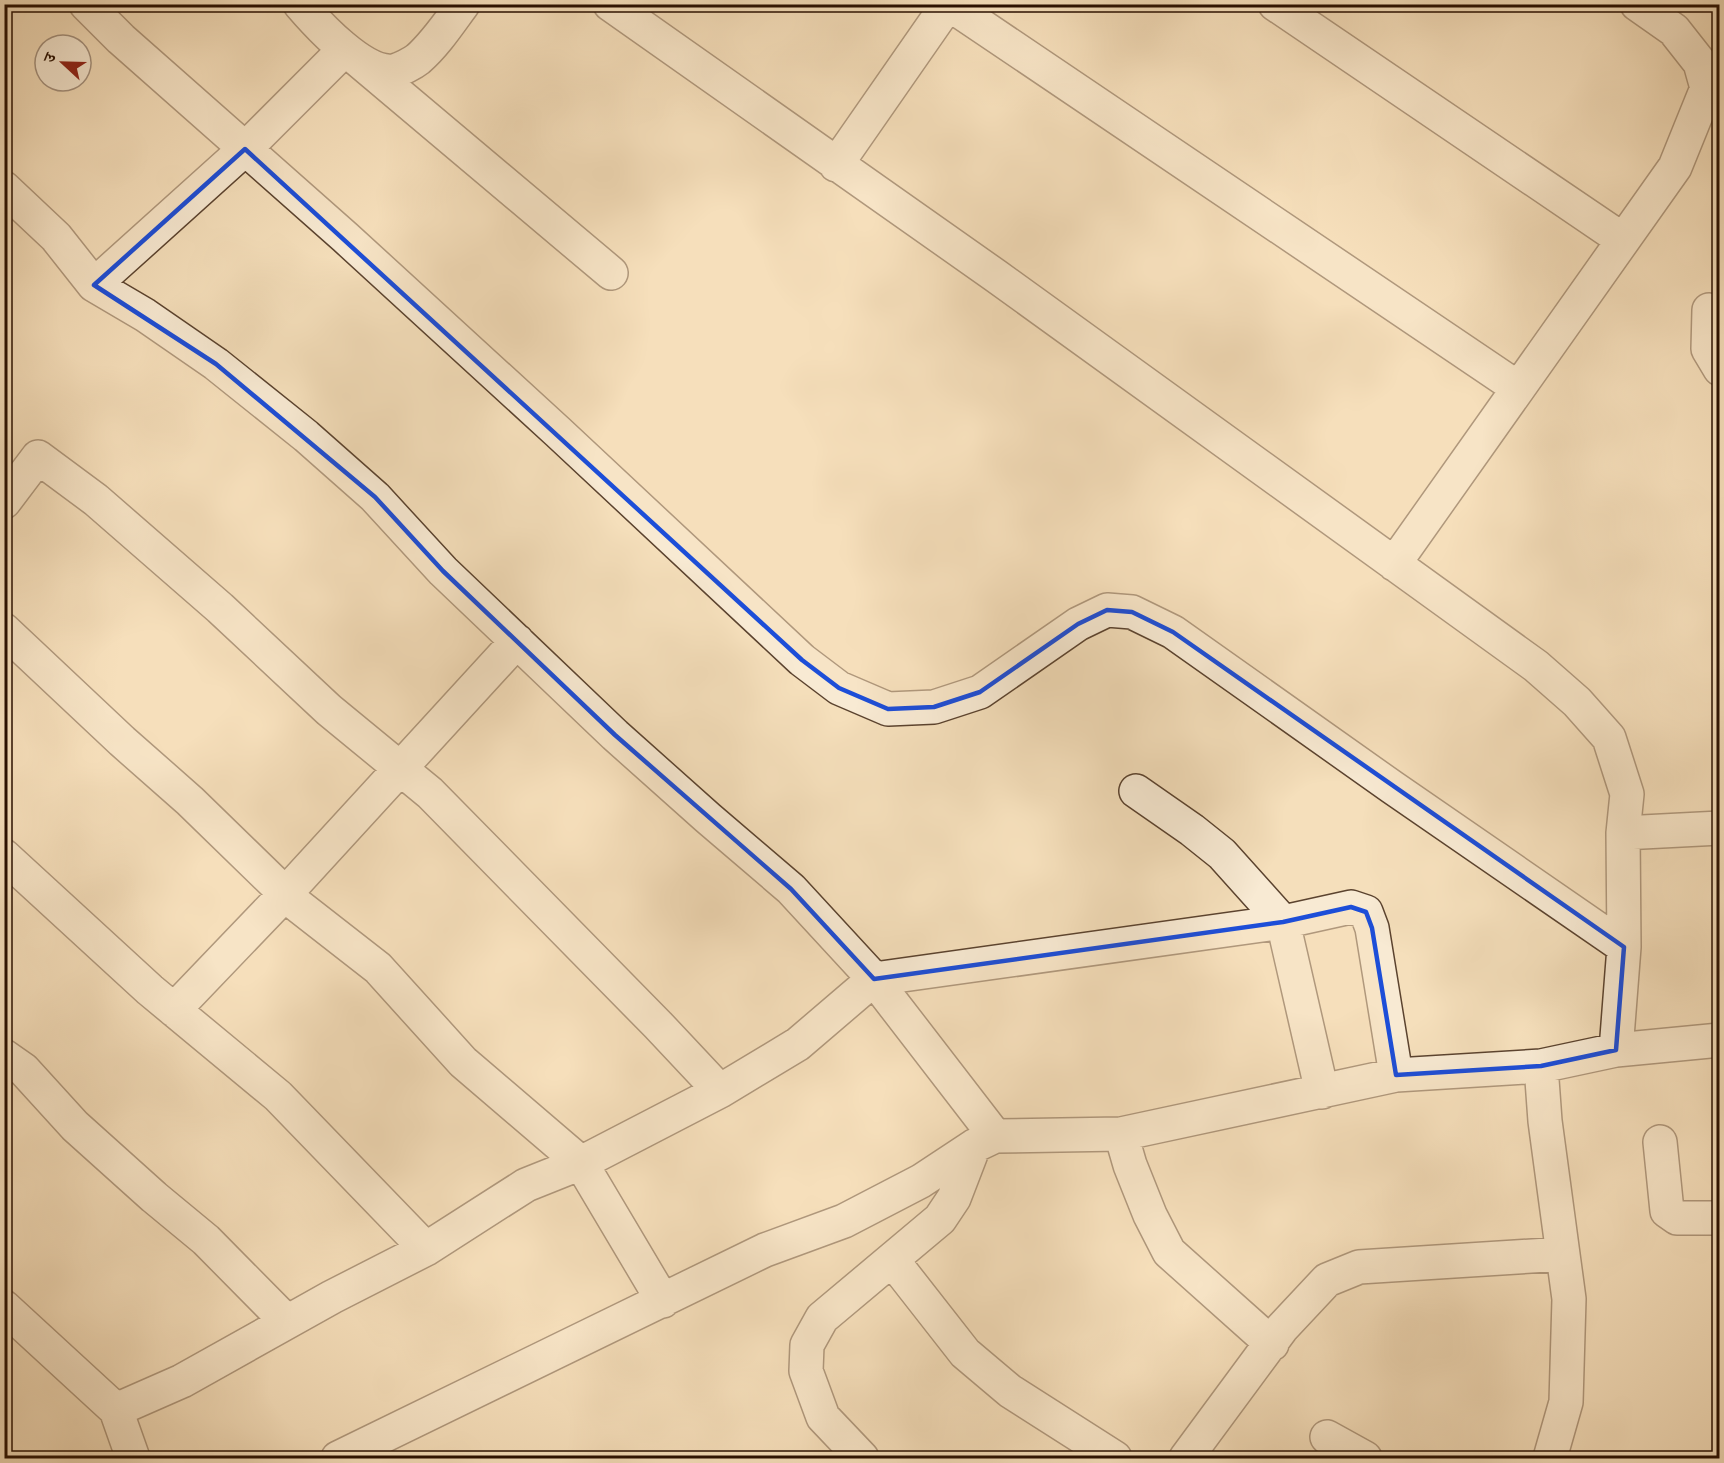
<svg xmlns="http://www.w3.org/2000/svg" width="1724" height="1463" font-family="'IM FELL French Canon','Noto Serif Devanagari',serif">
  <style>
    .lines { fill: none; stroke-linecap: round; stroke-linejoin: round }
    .minor-casing { stroke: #5b432f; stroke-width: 36 }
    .minor { stroke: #f8ead3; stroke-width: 33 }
    .marked { fill: none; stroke: #1d4ed8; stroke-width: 4.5; stroke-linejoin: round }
  </style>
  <rect width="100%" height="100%" fill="#f5dfbb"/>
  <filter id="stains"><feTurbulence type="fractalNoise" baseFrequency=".00333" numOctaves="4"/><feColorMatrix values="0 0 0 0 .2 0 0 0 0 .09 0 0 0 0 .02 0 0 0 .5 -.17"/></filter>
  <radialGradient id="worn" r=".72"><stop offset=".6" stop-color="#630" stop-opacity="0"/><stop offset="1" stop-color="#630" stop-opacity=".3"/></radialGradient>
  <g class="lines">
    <defs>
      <path id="minor" d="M86 4 121 39 345 237 558 432 802 660 839 688 888 709 934 707 980 692 1078 624 1107 610 1132 612 1173 632 1392 787 1624 947
        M300 4C318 25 363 74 393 71 400 70 413 63 418 59 436 43 449 23 463 4
        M610 4 996 276 1536 666 1577 702 1609 738 1627 794 1623 833 1624 947 1616 1050
        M949 4 1518 388
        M1275 4 1623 240
        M836 165 948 4
        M4 188 56 237 94 285 145 315 216 364 306 436 375 497 443 571 615 735 708 818 791 889 874 979 995 1136
        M94 285 245 149 345 49 611 273
        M1709 310 1708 349 1720 369
        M4 502 38 457 96 500 220 608 329 710 430 793 658 1025 720 1091
        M1394 564 1675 167 1707 88 1700 63 1674 30 1637 4
        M4 630 122 741 190 801 296 904 378 968 463 1062 581 1163 663 1301
        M1136 791 1192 830 1222 854 1283 922 1322 1092
        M1623 833 1720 828
        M4 856 150 990 278 1096 426 1249
        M174 1010 286 893 517 641
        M4 1056 24 1070 75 1126 154 1197 206 1240 287 1322
        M1541 1066 1545 1121 1569 1299 1566 1402 1550 1458
        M1121 1134 1130 1165 1150 1215 1169 1252 1272 1344
        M1660 1142 1667 1211 1677 1218H1720
        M893 1261 965 1353 1010 1391 1115 1458
        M4 1307 116 1410
        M1327 1437 1365 1458
        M133 1458 116 1410 182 1381 332 1297 426 1249 526 1185 581 1163 720 1091 798 1044 874 979 1283 922 1351 907 1366 912 1372 928 1396 1075
        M338 1458 765 1250 844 1221 921 1181 974 1146 995 1136 1121 1134 1396 1075 1541 1066 1616 1050 1720 1040
        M862 1458 823 1417 806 1371 807 1345 822 1318 940 1219 954 1198 974 1146
        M1186 1458 1282 1328 1327 1280 1359 1267 1563 1254"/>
    </defs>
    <use href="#minor" class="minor-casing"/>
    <use href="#minor" class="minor"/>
  </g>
  <path d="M0 0H1724V1463H0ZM245 149 802 660 839 688 888 709 934 707 980 692 1078 624 1107 610 1132 612 1173 632 1624 947 1616 1050 1541 1066 1396 1075 1372 928 1366 912 1351 907 1283 922 874 979 791 889 615 735 443 571 375 497 216 364 94 285Z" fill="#f5dfbb" fill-opacity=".55" fill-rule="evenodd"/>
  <path class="marked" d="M245 149 802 660 839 688 888 709 934 707 980 692 1078 624 1107 610 1132 612 1173 632 1624 947 1616 1050 1541 1066 1396 1075 1372 928 1366 912 1351 907 1283 922 874 979 791 889 615 735 443 571 375 497 216 364 94 285Z"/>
  <rect width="1724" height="1463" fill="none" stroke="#f5dfbb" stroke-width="24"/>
  <rect x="6" y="6" width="1712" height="1451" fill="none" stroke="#280f00" stroke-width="3"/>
  <rect x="12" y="12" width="1700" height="1439" fill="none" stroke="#280f00" stroke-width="1.5"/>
  <g transform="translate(63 63) rotate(292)"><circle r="28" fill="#f8ead3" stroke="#a5927f" stroke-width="1.5"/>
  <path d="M0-4.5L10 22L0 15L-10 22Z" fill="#8f2418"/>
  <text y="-9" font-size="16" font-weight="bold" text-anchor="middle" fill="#280f00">उ</text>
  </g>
  <rect width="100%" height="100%" filter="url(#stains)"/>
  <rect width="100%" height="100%" fill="url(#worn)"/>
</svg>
